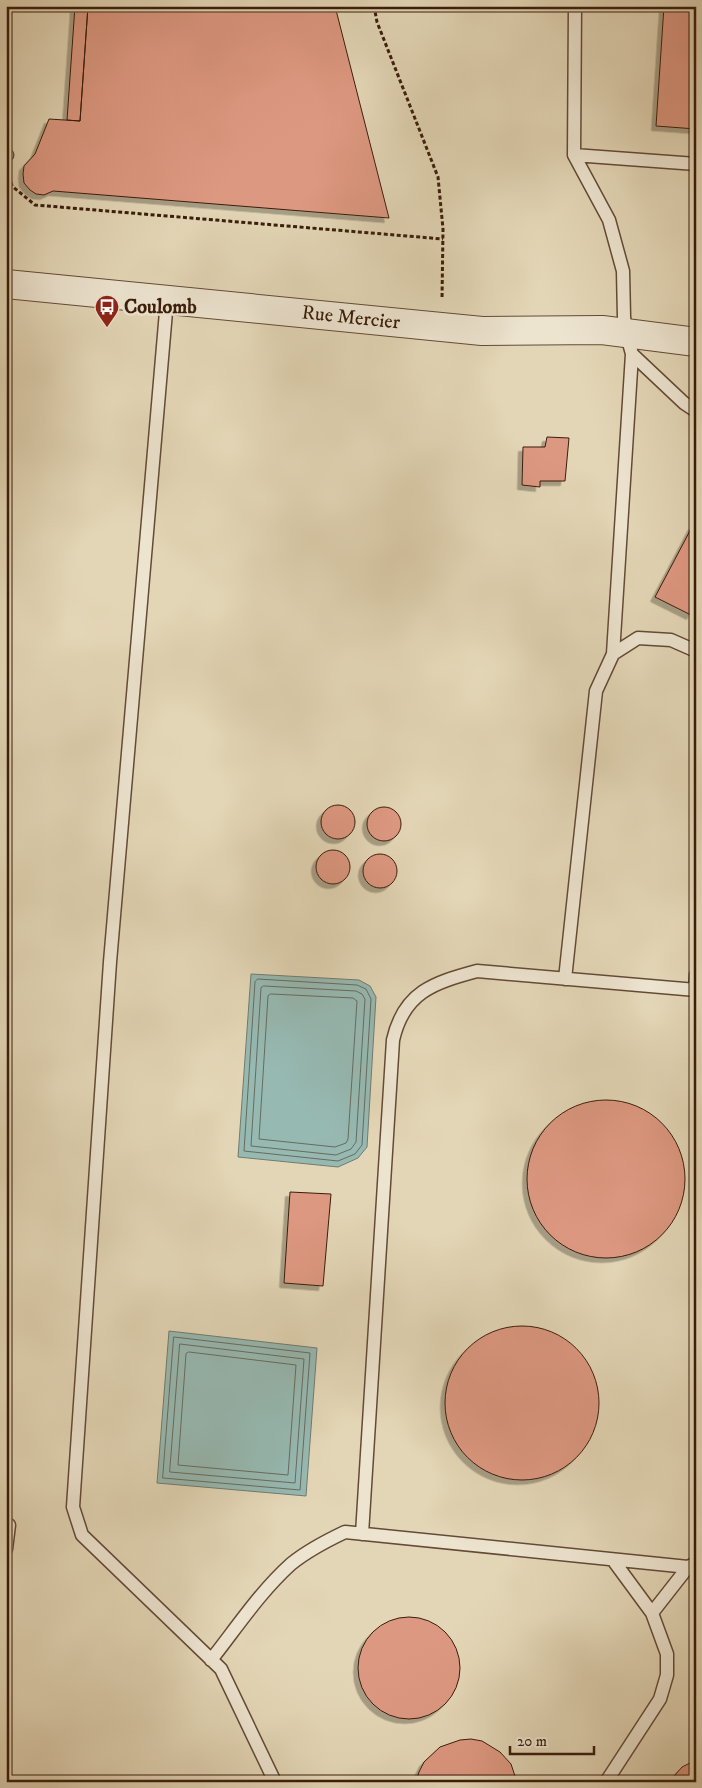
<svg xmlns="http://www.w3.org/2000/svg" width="702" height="1788" font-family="'IM FELL DW Pica',serif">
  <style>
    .water { fill: #96b9b2; stroke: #717b6f }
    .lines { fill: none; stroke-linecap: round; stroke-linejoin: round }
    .shore { stroke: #686b5e; stroke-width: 1 }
    .building { fill: #dd9881; stroke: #391d0b; filter: url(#shadow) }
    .service-casing { stroke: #644b36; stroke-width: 15 }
    .tertiary-casing { stroke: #644b36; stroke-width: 30 }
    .path { stroke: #391d0b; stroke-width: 3; stroke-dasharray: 4 2.5; stroke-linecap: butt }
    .service { stroke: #ede4d0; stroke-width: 12 }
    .tertiary { stroke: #ede4d0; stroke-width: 28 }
    .labels { text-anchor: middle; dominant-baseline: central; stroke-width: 5; stroke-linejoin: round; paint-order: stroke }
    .poi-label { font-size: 20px; font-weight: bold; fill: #391d0b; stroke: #ede4d0; text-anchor: start }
    .street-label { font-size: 20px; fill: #391d0b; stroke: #ede4d0 }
  </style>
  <defs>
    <filter id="shadow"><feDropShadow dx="-4.5" dy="4.5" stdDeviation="0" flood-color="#0004"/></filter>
  </defs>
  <rect width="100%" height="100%" fill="#e3d6b6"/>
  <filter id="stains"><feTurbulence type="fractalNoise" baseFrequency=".004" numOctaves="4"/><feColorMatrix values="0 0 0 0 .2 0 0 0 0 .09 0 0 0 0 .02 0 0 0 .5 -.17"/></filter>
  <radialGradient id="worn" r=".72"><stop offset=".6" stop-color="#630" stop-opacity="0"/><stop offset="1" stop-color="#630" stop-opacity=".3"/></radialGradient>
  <path class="water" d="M251 974 359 980 370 986 376 997 367 1147 358 1158 338 1167 238 1157Z
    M169 1331 317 1348 306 1496 157 1483Z"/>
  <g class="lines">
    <path class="shore" d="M258 979 357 985 366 989 371 999 362 1145 355 1154 338 1161 244 1151 255 982Z
      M264 986 356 991 362 994 365 999 356 1142 351 1149 336 1155 251 1146 261 988Z
      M271 994 353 998 357 1001 348 1139 346 1143 335 1147 259 1139 268 996Z
      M174 1337 310 1353 300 1490 163 1478Z
      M180 1344 304 1359 295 1483 170 1472Z
      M189 1352 296 1365 288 1475 178 1465 186 1354Z"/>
  </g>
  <path class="building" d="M75 6H88L80 121 67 120Z
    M88 6H335L389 218 53 191 44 195 36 194 30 190 24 183 23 174 24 166 35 154 49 119 80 121Z
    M664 6H696V129L656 126Z
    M547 437 569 438 565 481H540V487L522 485 523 447H545Z
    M693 525 696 527V605L691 615 655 597Z
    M321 822a17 17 0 1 1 34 0a17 17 0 1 1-34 0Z
    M367 824a17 17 0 1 1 34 0a17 17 0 1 1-34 0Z
    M316 867a17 17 0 1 1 34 0a17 17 0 1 1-34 0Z
    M363 871a17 17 0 1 1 34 0a17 17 0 1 1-34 0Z
    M527 1179a79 79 0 1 1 158 0a79 79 0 1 1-158 0Z
    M290 1192 331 1194 323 1286 284 1283Z
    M445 1403a77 77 0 1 1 154 0a77 77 0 1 1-154 0Z
    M358 1668a51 51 0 1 1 102 0a51 51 0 1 1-102 0Z
    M471 1739 482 1741 500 1752 511 1764 517 1782H416L419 1772 424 1762 440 1747 460 1740Z
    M696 1760V1782H669L682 1767Z"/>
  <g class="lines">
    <defs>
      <path id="service" d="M575 6 574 155 609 220 623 271 624 317 626 332 632 354 684 403 696 411
        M6 155H7
        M574 155 696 164
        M167 300 110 962 73 1507 82 1535 221 1669 275 1782
        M613 654 632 354
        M565 979 596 691 613 654 638 638 671 640 696 651
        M695 990 696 975
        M6 1525H9L6 1549
        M362 1534 393 1040C404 992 433 983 477 971L696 990
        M652 1613 688 1567
        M211 1660C237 1627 260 1592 291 1564 307 1551 326 1541 345 1532L688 1567 696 1563
        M606 1782 660 1699 667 1675V1654L652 1613 613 1560"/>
      <path id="tertiary" d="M6 284 482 331 602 330 696 342"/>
    </defs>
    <use href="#service" class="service-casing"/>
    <use href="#tertiary" class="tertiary-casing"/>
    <path class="path" d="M374 6 377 22 438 177 443 229 442 299
      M10 176 12 186 35 205 443 239"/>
    <use href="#service" class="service"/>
    <use href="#tertiary" class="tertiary"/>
  </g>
  <defs>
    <symbol id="bus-pin" viewBox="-11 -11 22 30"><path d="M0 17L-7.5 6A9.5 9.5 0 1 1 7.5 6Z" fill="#8f2418" stroke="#ede4d0"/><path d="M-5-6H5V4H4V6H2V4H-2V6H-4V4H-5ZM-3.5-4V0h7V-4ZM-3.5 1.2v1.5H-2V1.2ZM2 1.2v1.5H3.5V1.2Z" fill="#fff"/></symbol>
  </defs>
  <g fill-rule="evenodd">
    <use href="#bus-pin" x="93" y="293" width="28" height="38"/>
  </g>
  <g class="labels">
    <g class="poi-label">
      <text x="124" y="307">Coulomb</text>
    </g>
    <g class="street-label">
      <text transform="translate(351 318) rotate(6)">Rue Mercier</text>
    </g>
  </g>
  <rect width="702" height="1788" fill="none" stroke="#e3d6b6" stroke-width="25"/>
  <rect x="8" y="8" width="687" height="1773" fill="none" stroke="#391d0b" stroke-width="2.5"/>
  <rect x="12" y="12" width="677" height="1763" fill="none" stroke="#391d0b"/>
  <path d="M510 1746v8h84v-8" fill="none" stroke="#391d0b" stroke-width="2.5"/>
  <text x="517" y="1746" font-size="15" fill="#391d0b" stroke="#ede4d0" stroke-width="4" paint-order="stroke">20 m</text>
  <rect width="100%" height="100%" filter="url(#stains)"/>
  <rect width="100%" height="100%" fill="url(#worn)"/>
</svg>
